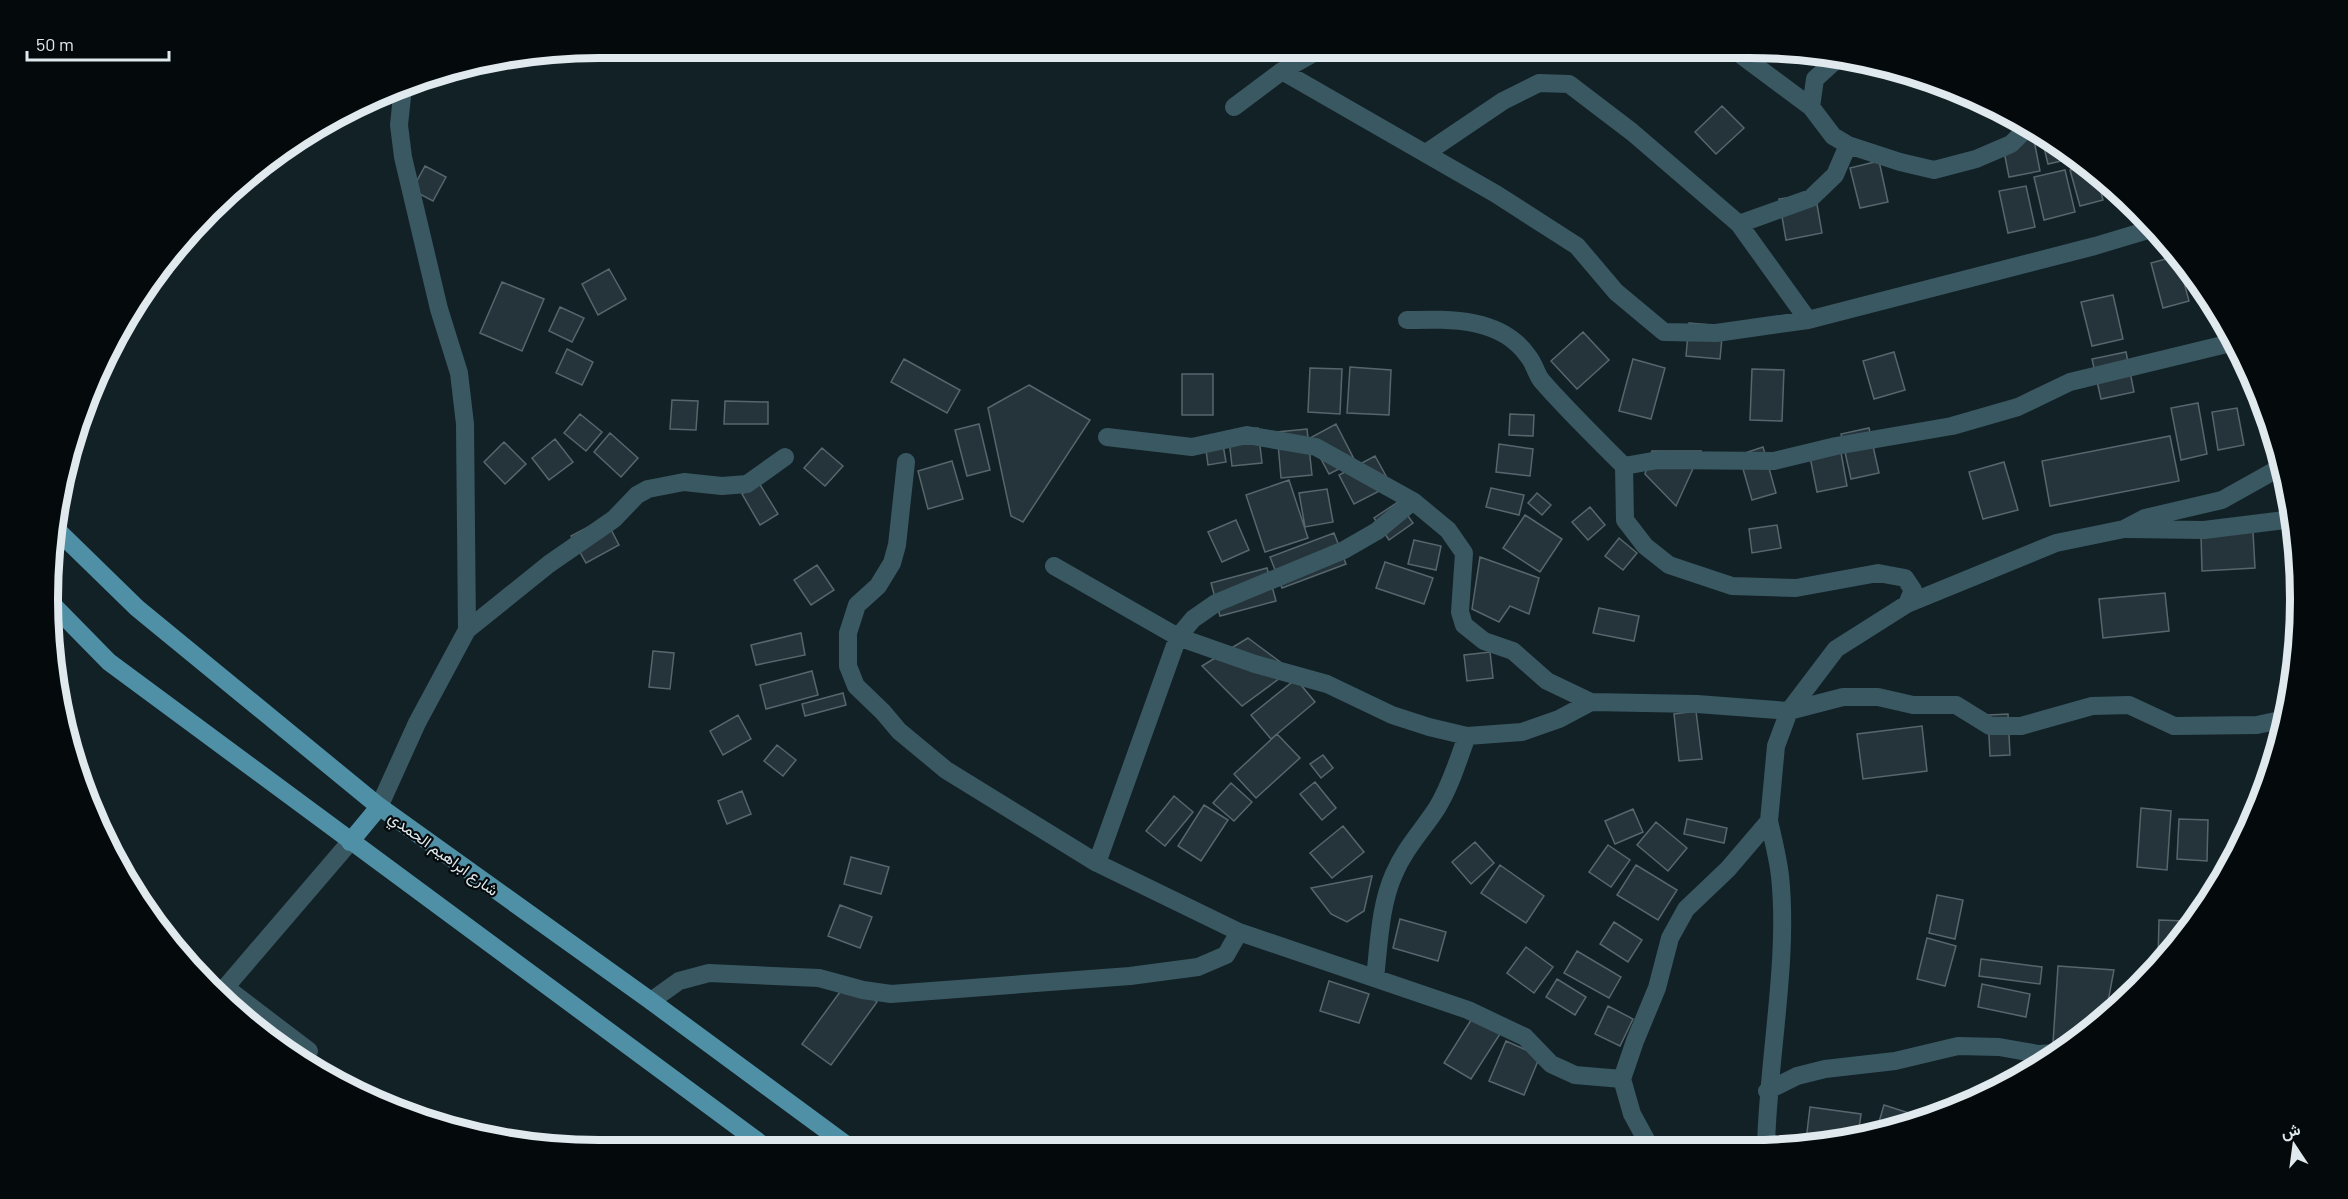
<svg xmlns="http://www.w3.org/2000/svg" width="2348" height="1199" font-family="Barlow,Vazirmatn,sans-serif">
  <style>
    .building { fill: #25343a; stroke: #56666d; stroke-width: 1.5 }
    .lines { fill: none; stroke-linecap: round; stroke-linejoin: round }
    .minor { stroke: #3a5862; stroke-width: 18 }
    .major { stroke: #4f90a6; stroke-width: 18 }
    .labels { text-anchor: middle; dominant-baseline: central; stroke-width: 4.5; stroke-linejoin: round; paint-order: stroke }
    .street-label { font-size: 16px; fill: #e0e9ed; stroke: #04090c }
    .rim { fill: none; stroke: #e0e9ed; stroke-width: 8 }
  </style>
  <rect width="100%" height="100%" fill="#122126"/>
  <path class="building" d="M1722 106 1744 128 1716 154 1695 132Z
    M2033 135 2040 171 2009 177 2002 141Z
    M2041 135 2073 155 2074 158 2048 164Z
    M1879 161 1888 202 1860 208 1850 168Z
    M425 166 446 177 433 201 412 190Z
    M2088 166 2096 173 2103 200 2080 206 2070 170Z
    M2065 170 2075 212 2044 220 2034 177Z
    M2026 186 2035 227 2008 233 1999 191Z
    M1815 193 1822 233 1786 240 1779 199Z
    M2177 256 2189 301 2163 308 2151 263Z
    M609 269 626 299 598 315 582 284Z
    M502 282 544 299 522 351 480 333Z
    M2113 295 2123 339 2092 346 2081 302Z
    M560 307 584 318 572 342 549 331Z
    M1689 323 1723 326 1720 359 1686 356Z
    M1583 332 1609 360 1577 389 1551 361Z
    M567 349 593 362 582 385 556 373Z
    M1894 352 1905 390 1874 399 1863 361Z
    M2126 352 2134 392 2101 399 2092 359Z
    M904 359 960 390 947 413 891 382Z
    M1633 359 1665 368 1651 419 1619 411Z
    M1350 367 1391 370 1389 415 1347 413Z
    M1310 368 1342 369 1340 414 1308 412Z
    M1752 369 1784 370 1782 421 1750 420Z
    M1182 374H1213V415H1182Z
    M1029 385 1090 420 1023 522 1011 516 988 408Z
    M672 400 698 401 696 430 670 429Z
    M725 401 768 402V424H724Z
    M2198 403 2207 454 2181 460 2171 408Z
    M2237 408 2244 445 2218 450 2212 412Z
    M580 414 602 432 586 451 564 433Z
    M1510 414 1534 415 1533 436 1509 435Z
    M979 424 990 470 967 476 955 430Z
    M1336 424 1355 461 1329 474 1310 438Z
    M1258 428 1262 463 1232 466 1228 431Z
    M1869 428 1879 473 1851 479 1841 434Z
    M1307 429 1312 475 1281 478 1277 432Z
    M610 433 638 458 621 477 594 452Z
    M2170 436 2179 481 2050 506 2042 461Z
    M555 439 573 462 549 480 532 458Z
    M1222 439 1226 462 1208 465 1205 443Z
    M1839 441 1847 486 1817 492 1808 447Z
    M504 442 526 464 505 484 484 462Z
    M1499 444 1533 449 1530 476 1496 472Z
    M1763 447 1776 493 1752 500 1739 455Z
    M822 448 843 466 825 486 804 468Z
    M1652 451H1701L1676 506 1645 474Z
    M1375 456 1391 485 1354 504 1339 475Z
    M952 461 963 499 928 509 918 471Z
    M2004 462 2018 510 1983 519 1969 472Z
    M1289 480 1308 538 1265 552 1246 495Z
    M759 483 778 514 760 525 742 494Z
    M1491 488 1524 495 1519 515 1486 507Z
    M1327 489 1333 522 1305 527 1299 493Z
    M1537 493 1551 505 1542 515 1528 503Z
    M1398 502 1413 523 1389 540 1374 518Z
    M1590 507 1605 525 1588 540 1572 522Z
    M1525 515 1562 539 1540 572 1503 548Z
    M605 518 619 545 586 563 571 536Z
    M1236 520 1249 550 1222 562 1208 532Z
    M1777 525 1781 548 1752 553 1749 529Z
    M2253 532 2255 568 2202 571 2201 535Z
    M1334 533 1346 564 1282 588 1270 557Z
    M1619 538 1637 553 1623 570 1605 556Z
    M1414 540 1441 546 1436 570 1408 564Z
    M1480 557 1539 578 1529 614 1510 606 1499 622 1472 609Z
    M1385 562 1433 578 1424 604 1376 588Z
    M817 565 834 590 811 605 794 580Z
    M1267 568 1276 601 1220 616 1211 583Z
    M2165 593 2169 631 2103 638 2099 599Z
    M1599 608 1639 616 1634 641 1593 633Z
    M801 633 805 655 756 665 751 645Z
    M1248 638 1291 670 1242 706 1202 666Z
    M653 651 674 653 670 689 649 687Z
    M1490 652 1493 678 1467 681 1464 655Z
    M812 671 818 695 766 709 760 685Z
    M1296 679 1315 702 1271 739 1251 715Z
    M843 693 846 705 805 716 802 704Z
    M1696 711 1702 759 1679 761 1674 714Z
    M2008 714 2010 755 1990 756 1988 715Z
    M738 715 751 739 723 755 710 731Z
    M1922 726 1927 771 1863 779 1857 734Z
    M1277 734 1300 758 1256 798 1234 774Z
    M777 745 796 760 783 776 764 761Z
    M1323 755 1333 768 1321 778 1310 764Z
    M1315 782 1336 808 1322 820 1300 794Z
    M1231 783 1252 802 1234 821 1213 803Z
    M742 791 751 814 727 824 718 801Z
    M1174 796 1193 812 1165 846 1146 831Z
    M1204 805 1228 820 1201 861 1178 846Z
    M2141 808 2171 811 2167 870 2137 867Z
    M1633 809 1643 832 1615 844 1605 821Z
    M1687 819 1727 828 1724 843 1684 834Z
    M2179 819 2208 820 2207 861 2177 859Z
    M1656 822 1687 848 1668 871 1637 845Z
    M1343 826 1364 852 1332 878 1310 853Z
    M1475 842 1494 863 1471 884 1452 862Z
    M1608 845 1630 860 1611 887 1589 872Z
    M851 857 889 867 881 894 844 884Z
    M1500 865 1544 896 1526 923 1481 893Z
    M1636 865 1677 890 1658 920 1617 895Z
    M1372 876 1364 911 1347 922 1331 914 1311 888Z
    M1937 895 1963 900 1955 939 1929 933Z
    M840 905 872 917 860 948 828 936Z
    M1400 919 1446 932 1438 961 1393 948Z
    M2159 920 2185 921 2184 931 2165 960H2158Z
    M1614 922 1642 940 1628 962 1600 944Z
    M1927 938 1956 946 1945 986 1917 979Z
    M1526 947 1553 967 1534 993 1507 973Z
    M1577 951 1621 977 1609 998 1564 973Z
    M1981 959 2042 967 2040 984 1979 976Z
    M2146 963 2162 964 2145 980Z
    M2058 966 2114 970 2105 1017 2088 1034 2053 1043Z
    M1557 979 1586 997 1575 1015 1546 997Z
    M848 981 877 1002 831 1065 802 1044Z
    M1329 981 1369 994 1359 1023 1320 1011Z
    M1982 984 2030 994 2026 1017 1978 1007Z
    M1608 1006 1633 1019 1620 1046 1595 1034Z
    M1473 1017 1500 1034 1471 1079 1444 1063Z
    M1506 1041 1540 1056 1524 1095 1489 1081Z
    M1884 1105 1915 1115 1913 1121 1876 1132Z
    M1810 1107 1861 1114 1858 1136 1828 1144 1806 1141Z"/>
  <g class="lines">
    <path class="minor" d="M1733 49 1811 107 1833 136 1848 145 1900 162 1934 170 1976 159 2011 144 2028 127
      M1282 71 1496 194 1577 246 1616 292 1664 332 1716 333 1808 320 2095 246 2145 231 2151 225
      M403 87 399 125 403 157 439 309 459 373 465 424 467 630
      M1234 107 1282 71 1321 49
      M1811 107 1815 79 1838 58
      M1426 153 1503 101 1539 83 1569 84 1632 132 1739 224 1808 320
      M1739 224 1811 198 1835 175 1848 145
      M1407 320C1449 319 1501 317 1528 356 1534 363 1536 373 1541 380 1567 410 1596 438 1624 466L1625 520 1645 546 1669 565 1732 586 1796 588 1878 573 1905 578 1913 590 1907 604 2056 543 2124 529 2145 518 2222 500 2281 467
      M1107 437 1192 447 1247 435 1316 447 1413 501 1448 530 1464 553 1460 612 1464 625 1484 641 1513 651 1547 681 1591 702 1697 704 1789 711 1843 697H1878L1913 705H1956L1990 726H2021L2092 706 2129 705 2174 726 2257 725 2285 719
      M906 462 897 545 892 563 878 586 857 605 848 633V666L856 686 883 712 899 731 946 770 1097 863 1239 932 1468 1010 1525 1037 1551 1064 1575 1075 1622 1079
      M1624 466 1658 460 1774 461 1836 446 1952 426 2018 407 2070 382 2235 342
      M2126 529 2204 530 2293 519
      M1054 566 1178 637 1255 664 1327 684 1392 715 1429 727 1467 736 1522 732 1559 719 1591 702
      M379 807 417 723 467 630 549 564 614 519 637 495 648 489 684 482 722 486 747 484 785 457
      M1097 863 1178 637 1193 619 1216 603 1344 550 1377 531 1413 501
      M1375 978C1379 944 1380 905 1394 874 1405 848 1422 831 1437 808 1451 785 1458 760 1467 736
      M225 987 309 1051
      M218 996 350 842
      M651 1001 679 981 709 973 819 978 863 990 891 994 1130 976 1198 967 1226 955 1239 932
      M1767 1091 1797 1076 1825 1069 1895 1061 1958 1046 1999 1047 2039 1054 2056 1053
      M1766 1146C1768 1060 1789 960 1780 876 1778 858 1773 839 1769 821
      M1650 1147 1632 1114 1622 1079 1635 1041 1657 988 1670 938 1686 909 1728 869 1769 821 1776 746 1789 711 1836 649 1907 604
      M733 1149 756 1140"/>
    <path class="major" d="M57 530 137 608 376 804 651 1001 852 1149
      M55 607 109 662 768 1149
      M350 842 379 807"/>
  </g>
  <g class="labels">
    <g class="street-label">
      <text transform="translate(444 853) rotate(36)">شارع ابراهيم الحمدي</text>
    </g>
  </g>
  <path d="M0 0H2348V1199H0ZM599 58H1749A541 541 0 0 1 2290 599V599A541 541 0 0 1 1749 1140H599A541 541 0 0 1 58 599V599A541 541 0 0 1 599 58Z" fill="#04090c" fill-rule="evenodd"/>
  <path class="rim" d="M599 58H1749A541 541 0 0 1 2290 599V599A541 541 0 0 1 1749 1140H599A541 541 0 0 1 58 599V599A541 541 0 0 1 599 58Z"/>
  <g transform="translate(2294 1145) rotate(347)" stroke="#04090c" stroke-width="4.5" paint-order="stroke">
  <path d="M0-4.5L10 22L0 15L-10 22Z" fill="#e0e9ed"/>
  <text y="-9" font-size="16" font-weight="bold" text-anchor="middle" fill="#e0e9ed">ش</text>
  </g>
  <path d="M27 51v9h142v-9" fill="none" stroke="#e0e9ed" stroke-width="3"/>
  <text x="36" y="51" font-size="18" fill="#e0e9ed" stroke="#04090c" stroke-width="4.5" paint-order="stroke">50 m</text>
</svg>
